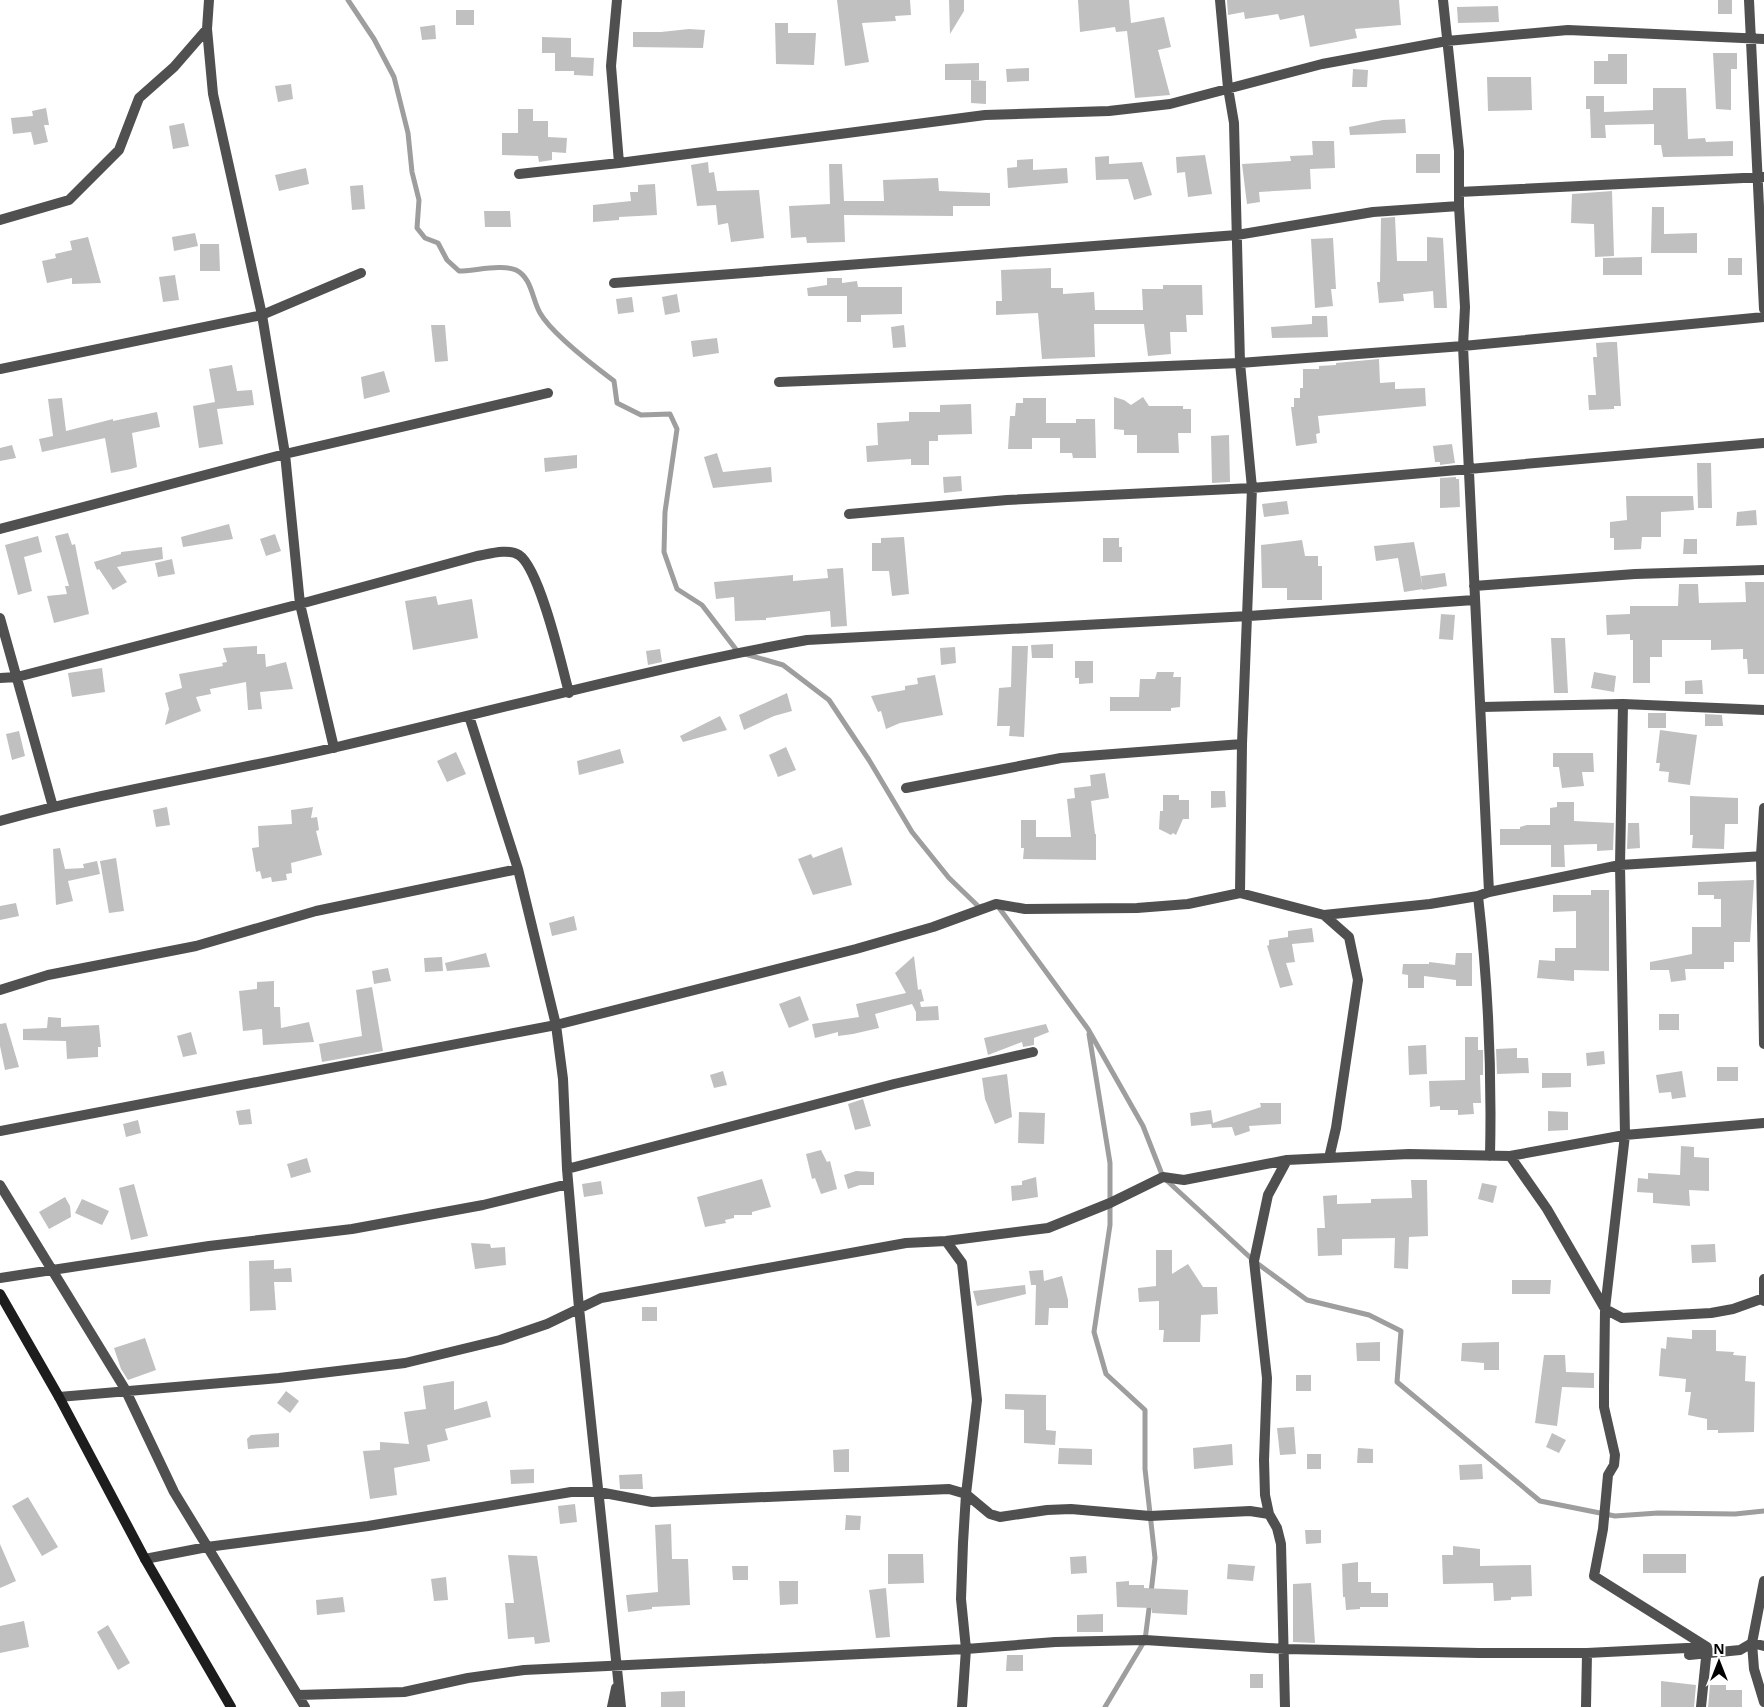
<svg xmlns="http://www.w3.org/2000/svg" width="1764" height="1707" font-family="'Noto Sans',sans-serif">
  <style>
    .lines { fill: none; stroke-linecap: round; stroke-linejoin: round }
    .stream { stroke: #9e9e9e; stroke-width: 5 }
    .building { fill: #c0c0c0 }
    .minor { stroke: #505050; stroke-width: 10 }
    .secondary { stroke: #1d1d1d; stroke-width: 10 }
  </style>
  <rect width="100%" height="100%" fill="#fff"/>
  <g class="lines">
    <path class="stream" d="M348 0 374 39 394 77 408 133 412 172 419 200 417 228 425 238 438 243 447 260 459 271C474 271 503 264 516 270 532 278 532 299 540 313 552 334 594 366 614 381L617 403 641 415 670 414 677 429 665 512 664 552 677 589 702 605 738 652 783 665 829 700 869 760 912 832 949 878 979 907 982 906
      M997 905 1088 1029 1143 1126 1163 1177 1254 1261 1307 1300 1369 1315 1401 1331 1397 1382 1540 1501 1615 1516 1658 1513 1735 1514 1764 1511
      M1089 1034 1110 1163V1225L1094 1332 1106 1374 1145 1410V1469L1155 1558 1151 1593
      M1105 1707 1145 1640 1150 1601"/>
  </g>
  <path class="building" d="M837 0H910L911 15 895 16 896 21 862 23 869 62 845 66Z
    M949 0H964V11L950 34Z
    M1078 0H1129L1131 23 1164 17 1171 47 1158 50 1170 95 1135 98 1127 31 1116 32 1115 27 1080 32Z
    M1227 0H1399L1401 25 1355 29 1357 38 1310 47 1304 15 1280 20 1278 14 1245 19 1244 12 1228 15Z
    M1718 0H1732V14H1718Z
    M1498 6 1499 22 1458 23 1457 7Z
    M456 10H474V25H456Z
    M775 23H788V33H816L814 65 776 64Z
    M435 25 436 39 422 40 420 27Z
    M689 29 705 30 703 48 633 47V32H661Z
    M542 37 571 38V57L594 58 593 76 574 75V71H555V53H542Z
    M1713 53H1737V69H1731V110L1716 109Z
    M1608 54H1627V84H1594V61H1608Z
    M979 63V80H945V64Z
    M1029 68V81L1007 82 1006 69Z
    M1353 69 1368 70 1367 87H1352Z
    M1487 77H1531L1532 110 1488 111Z
    M971 80 986 81V104L971 103Z
    M291 84 293 99 278 102 275 86Z
    M1653 88H1686L1688 139 1705 138 1706 142 1733 141V156L1663 157 1661 145H1654V124L1605 125 1606 138H1591L1590 109H1586V96H1604V112L1653 110Z
    M46 108 49 125H44L48 142 34 145 31 132 13 134 11 118 33 116 32 111Z
    M518 109H533V121H548V137L567 138 566 153 552 152V160L539 162 538 156 502 155V133H518Z
    M1405 119 1406 133 1350 135 1349 127 1383 120Z
    M184 123 189 146 173 149 169 126Z
    M1312 141H1334L1335 168 1310 169 1311 189 1259 192 1260 202 1247 204 1242 164 1291 161 1290 156 1313 155Z
    M1416 154H1440V173H1416Z
    M1205 155 1212 194 1188 197 1185 172 1177 173 1176 157Z
    M1109 156V164L1142 162 1152 195 1134 200 1128 179 1096 180 1095 157Z
    M1033 159V170L1067 168 1068 183 1008 188 1007 168 1017 167V160Z
    M708 162 709 173 714 172 717 191 759 190 764 238 731 242 728 223 718 225 716 205 697 206 691 165Z
    M829 164H842L844 201H884L883 180 938 178 939 191 990 193V206H953V216L844 215 845 242 807 243 806 237 791 238 789 206 830 204Z
    M306 168 309 184 279 191 275 175Z
    M655 184 657 215 619 217V220L593 222V205L631 201 630 192H638V185Z
    M363 185 365 209 352 210 350 186Z
    M1612 191 1614 256 1595 257 1594 224 1571 223 1572 194Z
    M1652 207H1664V234L1697 233V253H1651Z
    M484 211H510L511 227H485Z
    M1395 217 1397 261H1427V237L1443 238 1447 308H1434L1433 291 1403 294 1404 301 1379 303 1377 282H1380L1381 218Z
    M195 233 198 246 174 251 172 237Z
    M88 237 101 283 72 284V278L47 283 42 261 56 258 55 254 72 250 70 241Z
    M1333 238 1336 289H1331L1333 306 1315 308 1311 239Z
    M200 244H219L220 271H200Z
    M1642 257V275H1603V258Z
    M1728 258H1742V275H1728Z
    M1051 268V288H1063V294L1094 292 1095 310H1143L1142 289H1163V285H1202L1203 315H1186L1187 332H1170L1171 354 1148 356 1144 324H1094L1095 357 1042 359 1038 313 996 315V301H1002L1001 270Z
    M175 275 179 300 163 302 159 277Z
    M827 278H842V283L857 281 858 287H902V314L861 315V322H847V296H808L807 288 827 285Z
    M677 294 680 312 665 315 662 297Z
    M632 297 634 312 618 314 616 299Z
    M1312 316H1327L1328 337 1272 338 1271 327 1312 324Z
    M431 325H445L448 361 435 362Z
    M904 325 906 347 893 348 891 327Z
    M717 338 719 353 693 357 691 341Z
    M1610 342H1617L1621 406H1614V409L1589 410 1588 395H1596L1593 357H1597L1596 343Z
    M1379 359 1380 383 1395 382V389L1425 388 1426 406 1318 416 1320 433 1316 434 1317 443 1296 446 1291 407H1294V398H1300V388H1303V369H1319V366L1336 365V363Z
    M232 365 237 391 252 390 254 405 217 409 223 444 199 448 193 406 215 402 209 369Z
    M384 371 390 392 364 399 361 377Z
    M1114 397 1124 400 1131 405 1143 397 1149 406H1183V409H1191V433H1178L1179 453H1137V435H1124V430L1114 429Z
    M62 398 66 431 113 419V421L157 412 160 427 132 433 137 467 131 469 111 473 105 438 42 452 39 439 53 436 48 399Z
    M1023 398H1046V423H1076V419H1095L1096 458H1073L1072 453H1060V438H1032V449H1008L1010 416H1015L1016 403H1023Z
    M971 404 972 434 938 435V441H929V465H911V459L867 462 866 446 878 445 877 423 909 421V412H940V405Z
    M1229 435 1230 482 1212 483 1211 436Z
    M1452 444 1455 463 1440 465V462H1435L1433 446Z
    M12 445 16 458 0 461V448Z
    M717 453 723 472 771 467 772 482 713 488 704 457Z
    M577 455V468L545 472 544 458Z
    M1697 463H1711L1712 508H1698Z
    M961 476 962 491 944 493 943 477Z
    M1456 477V479H1459L1460 507 1440 508V478Z
    M1626 496H1693L1694 510 1661 512V537H1642L1641 549 1614 550V538H1610V522L1627 520Z
    M1287 501 1289 514 1264 517 1262 504Z
    M1756 510 1757 525 1736 526 1737 512Z
    M229 524 233 539 183 547 181 537Z
    M68 533 72 545 75 544 89 614 54 623 47 596 67 594 65 586H69L55 536Z
    M275 534 281 551 266 556 260 539Z
    M38 536 42 552 24 557 32 591 18 595 5 545Z
    M904 537 909 594 892 596 889 571H872V543H881V538Z
    M1103 538H1119V547H1122V562H1103Z
    M1684 539H1697V554H1683Z
    M1302 540 1305 556H1318V566H1322V600H1287V588H1262L1261 545Z
    M1414 542 1423 589 1404 592 1398 558 1376 561 1374 546Z
    M162 547 163 559 117 567 127 582 113 590 99 569 97 570 94 562 121 554V552Z
    M172 559 175 574 158 577 155 563Z
    M843 568 847 626 831 627 830 611 766 618V620L735 621 734 597 716 599 714 582 793 575V581L828 578 827 569Z
    M1445 573 1447 586 1423 590 1421 576Z
    M1745 582H1764V674H1748L1747 659H1743V649L1711 650V640H1662V657H1650V683H1633V640H1630V634L1607 635 1606 615 1630 614V606H1678L1679 584H1698L1699 603 1746 602Z
    M436 596 438 605 472 599 478 638 413 650 405 601Z
    M1441 614 1455 615 1453 640 1439 639Z
    M1551 638H1565L1568 693H1554Z
    M1053 644V658H1032L1031 645Z
    M257 646V654H265L266 667 286 662 293 689 260 692 262 709 248 710 246 682 210 689 211 694 196 697 201 711 165 725 169 709 165 693 182 688 179 674 223 666 222 663 227 662 223 648Z
    M1012 646H1028L1024 737 1009 736 1010 726H997L999 688 1011 687Z
    M955 647 956 663 941 665 940 648Z
    M660 649 662 662 648 665 646 651Z
    M1075 661H1093V683L1079 684V678H1075Z
    M102 668 105 692 72 697 68 673Z
    M1157 672H1174L1173 677H1181L1180 707 1171 708V711H1110V697H1139L1140 679H1155Z
    M1594 672 1616 676 1614 692 1591 688Z
    M935 675 943 715 900 723 886 729 881 711 878 712 871 696 905 690V686L918 684 917 678Z
    M1702 680 1703 694H1685V681Z
    M787 693 792 711 774 716 744 730 739 715Z
    M1648 713H1666V728H1648Z
    M1705 714 1722 715 1723 726H1705Z
    M720 716 727 730 683 742 680 736Z
    M1660 730 1697 735 1690 785 1668 782 1669 772 1659 771 1660 763H1656Z
    M19 731 25 756 12 760 6 734Z
    M786 747 796 770 778 777 769 755Z
    M620 749 624 763 579 775 577 761Z
    M456 752 466 774 447 782 437 761Z
    M1553 753H1593L1594 772H1582L1584 786 1562 788 1559 767H1553Z
    M1105 773 1109 798 1091 801 1095 834H1096V860L1023 859 1024 848H1021V820H1036V837H1071L1067 799 1075 798 1074 788 1091 786 1090 775Z
    M1211 791H1225L1226 807 1211 808Z
    M1163 795H1179V800H1189V819H1183L1176 835 1173 833 1171 835 1159 829 1160 811H1163Z
    M1690 796 1738 798V824H1725L1724 849 1692 848 1693 835H1690Z
    M1557 802H1574V821L1614 823 1613 850 1597 851V844L1564 845 1565 867H1551V845H1500V829H1520V827L1527 825H1550V808L1557 807Z
    M167 807 170 825 156 827 153 810Z
    M313 807 311 818 317 817 319 830 316 831 322 855 291 863 292 873 286 874 287 880 272 882 271 877 262 879 260 871 256 872 252 848 259 847 258 826 292 824 291 810Z
    M1628 823H1639L1640 848 1627 849Z
    M842 847 852 885 813 895 798 859 811 854 813 858Z
    M60 848 65 869 84 868 83 864 97 861 100 874 68 881 73 901 56 905 53 849Z
    M116 858 124 911 109 913 100 861Z
    M1754 880 1750 942H1734V962H1724V969H1685L1686 980 1671 982 1669 970H1650V962L1692 954V927H1721V899H1714V895H1698V882Z
    M1591 890H1609V971L1574 970V981L1537 978 1539 960 1555 961V948H1576V911L1553 912V895H1591Z
    M16 903 19 916 0 920V906Z
    M574 916 577 930 552 936 549 923Z
    M1312 928 1314 942 1292 944 1295 962 1286 963 1293 985 1280 988 1267 946 1269 945V940L1288 937V931Z
    M486 953 490 967 447 971 445 963Z
    M1456 953H1472V986H1456V980L1424 976V988H1408V975L1402 974 1403 964H1429V962L1455 965Z
    M914 956 918 990 921 989 924 1001 920 1002 921 1007 938 1006 939 1020 916 1021V1012L912 1004 875 1014 879 1028 853 1034 838 1036V1032L815 1038 812 1024 859 1017 856 1004 906 993 895 973Z
    M442 957 443 971 425 972 424 958Z
    M388 968 391 981 374 984 372 971Z
    M274 981V1007H280L281 1028 309 1022 314 1042 263 1045 262 1029 243 1031 239 991 257 989V982Z
    M372 987 383 1051 322 1062 319 1044 362 1036 356 990Z
    M800 996 809 1020 789 1028 779 1004Z
    M1659 1014H1679V1030H1659Z
    M48 1017 61 1018V1027L99 1025 101 1047H98V1057L67 1059 66 1041 23 1040V1029L47 1028Z
    M6 1023 19 1067 5 1070 0 1046V1024Z
    M1046 1024 1049 1032 1034 1038V1045L1023 1047 1022 1042 988 1055 984 1038Z
    M191 1032 197 1054 183 1057 177 1036Z
    M1465 1037H1478V1050H1483V1075H1480L1481 1103H1473L1474 1114 1458 1115V1110H1440V1106L1430 1107 1429 1081 1465 1080Z
    M1426 1045 1427 1074 1409 1075 1408 1046Z
    M1517 1048V1058H1528L1529 1073 1497 1074 1496 1049Z
    M1604 1051 1605 1064 1587 1066 1586 1053Z
    M1717 1067H1738V1081H1717Z
    M723 1071 727 1085 714 1088 710 1075Z
    M1682 1071 1686 1097 1672 1099 1671 1092 1659 1093 1656 1075Z
    M1542 1073H1571V1087L1542 1088Z
    M1007 1074 1012 1117 995 1124 985 1099 982 1078Z
    M863 1099 871 1126 855 1130 848 1104Z
    M1260 1103H1281V1124L1249 1126 1250 1131 1235 1136 1232 1127 1212 1128 1211 1124 1191 1126 1190 1113 1211 1110 1213 1123 1261 1107Z
    M250 1109 252 1124 239 1125 236 1111Z
    M1548 1111 1568 1112V1130L1548 1131Z
    M1019 1112 1045 1113 1044 1144 1018 1143Z
    M138 1120 141 1133 126 1137 123 1124Z
    M1681 1146 1694 1147V1157L1709 1158V1191L1689 1190 1690 1206 1653 1203V1193L1637 1192 1638 1178 1648 1179V1173L1680 1175Z
    M821 1150 827 1162 830 1161 837 1189 821 1194 815 1178 812 1179 806 1154Z
    M307 1158 311 1172 291 1178 287 1164Z
    M856 1171 874 1172V1185H860L848 1189 844 1175Z
    M1036 1177 1038 1197 1012 1201 1011 1186 1022 1185V1181Z
    M762 1179 771 1207 752 1212V1215H734V1218L725 1220 726 1223 705 1227 697 1197Z
    M1411 1180H1427L1428 1236 1409 1237 1408 1269 1394 1268 1395 1238 1342 1239V1255L1318 1256 1317 1228H1325L1323 1196 1337 1195V1204L1371 1203V1199L1412 1198Z
    M601 1181 603 1194 584 1197 582 1184Z
    M1482 1183 1497 1186 1493 1203 1478 1199Z
    M134 1184 148 1236 131 1240 119 1188Z
    M65 1197 70 1206 71 1217 49 1229 39 1212Z
    M82 1199 109 1211 102 1225 75 1213Z
    M471 1243 490 1244 491 1248 505 1247 506 1265 475 1269Z
    M1715 1244 1716 1262 1692 1263 1691 1245Z
    M1156 1250H1172V1274L1188 1264 1203 1287H1217L1218 1314 1201 1315 1200 1342H1163L1164 1330H1159V1301L1139 1302 1138 1288 1156 1286Z
    M274 1260V1269L291 1268 292 1282H274L276 1310 250 1311 249 1261Z
    M1043 1270 1044 1281 1062 1276 1068 1300V1308H1049L1048 1325H1035L1036 1285H1031L1029 1271Z
    M1512 1280H1551L1550 1294H1512Z
    M1025 1285 1026 1294 977 1306 973 1291Z
    M642 1307H657V1321H642Z
    M1692 1330H1716V1351L1734 1352 1733 1355 1746 1356 1745 1381 1755 1382 1754 1432 1718 1433V1430H1707V1419L1688 1415 1691 1392H1685L1686 1379 1659 1376 1661 1348 1666 1349 1667 1337 1692 1339Z
    M145 1338 156 1370 128 1380 121 1369 114 1348Z
    M1380 1342V1361H1357L1356 1343Z
    M1499 1342V1370H1484V1363L1461 1361 1462 1343Z
    M1544 1355H1565L1566 1372 1594 1373V1388L1562 1387 1557 1426 1535 1423Z
    M1296 1375H1311V1391H1296Z
    M454 1381V1410L487 1401 491 1417 445 1429 448 1440 427 1445 430 1461 394 1468 397 1495 370 1499 363 1451 380 1450V1442L409 1444 404 1412 426 1409 423 1386Z
    M286 1391 299 1401 290 1413 277 1403Z
    M1005 1394 1046 1395V1430L1056 1431 1055 1445 1024 1443V1410L1005 1409Z
    M1294 1427 1296 1454 1280 1455 1277 1428Z
    M279 1433V1447L248 1449 247 1439 251 1435Z
    M1552 1433 1566 1440 1559 1453 1546 1447Z
    M1232 1444 1233 1465 1194 1469 1193 1448Z
    M1059 1448 1092 1449V1465L1058 1464Z
    M1358 1448 1373 1449V1463H1357Z
    M849 1449V1472H834L833 1450Z
    M1307 1454H1321V1469H1307Z
    M1482 1464 1483 1479 1460 1480 1459 1465Z
    M534 1469V1483L511 1484 510 1470Z
    M642 1474 643 1489H620L619 1475Z
    M28 1497 58 1547 42 1556 12 1506Z
    M575 1504 577 1522 560 1524 558 1506Z
    M846 1515 861 1516 860 1530H845Z
    M671 1524 672 1559H688L690 1605 652 1607V1609L628 1612 626 1595 658 1592 655 1525Z
    M1305 1530H1321V1543L1306 1544Z
    M0 1544 16 1581 0 1588Z
    M1453 1546 1480 1549V1566L1531 1565 1532 1596 1511 1597V1600L1494 1601 1493 1583 1443 1584 1442 1555H1453Z
    M888 1554H923L924 1583 888 1584Z
    M1643 1554H1686V1573H1643Z
    M508 1555 537 1556 550 1642 535 1644 534 1637 508 1639 505 1603H514Z
    M1086 1556 1087 1573 1071 1574 1070 1557Z
    M1358 1562V1582H1371V1593H1388V1607H1360V1609L1346 1610 1345 1597H1343L1342 1564Z
    M1228 1564 1255 1566 1253 1581 1227 1579Z
    M732 1566H748V1580H733Z
    M446 1577 448 1600 434 1601 431 1579Z
    M779 1581H798V1604L780 1605Z
    M1129 1581V1585H1144V1588L1188 1590 1187 1615 1152 1613V1608L1117 1607 1116 1582Z
    M1311 1583 1315 1643 1293 1642V1584Z
    M886 1588 890 1637 876 1638 869 1590Z
    M343 1597 345 1612 317 1615 316 1600Z
    M1103 1614V1632H1077V1615Z
    M24 1621 29 1647 0 1653V1626Z
    M108 1625 130 1663 118 1670 97 1632Z
    M1007 1655H1023V1671H1006Z
    M1250 1674H1263V1688H1250Z
    M1661 1681 1696 1685 1694 1707H1661Z
    M1710 1685H1726V1690H1742V1707H1708Z
    M685 1691V1707H661V1692Z"/>
  <g class="lines">
    <path class="minor" d="M209 0 207 29 213 94 262 315 285 454 300 604 334 748
      M617 0 611 66 619 163
      M1220 0 1228 88 1234 123 1240 363 1252 488 1242 744 1240 893
      M1443 0 1459 151V206L1465 307 1463 346 1489 892
      M1749 0 1764 309
      M519 174 619 163 985 115 1109 111 1170 104 1322 64 1447 41 1568 30 1764 39
      M1459 192 1764 177
      M0 220 69 200 119 150 139 98 174 67 207 29
      M614 283 1237 235 1373 212 1459 206
      M0 369 262 315 361 273
      M779 382 1240 363 1463 346 1764 317
      M849 514 1007 500 1252 488 1764 443
      M0 529 285 454 548 393
      M1474 586 1635 574 1764 570
      M0 618 53 807
      M0 678 17 677 300 604 477 556C489 554 508 548 519 555 540 569 562 666 569 693
      M1623 704 1620 865 1625 1135 1605 1309 1604 1387V1407L1615 1455 1614 1465 1608 1475 1603 1529 1594 1576 1707 1647
      M1482 707 1623 704 1764 710
      M469 716 518 869 556 1025 563 1079 567 1169 579 1308 621 1707
      M906 788 1061 758 1242 744
      M1764 808 1761 855 1764 1044
      M0 821C111 790 225 773 337 747 494 711 649 668 807 640L1249 616 1474 600
      M1478 896C1488 983 1492 1069 1490 1156
      M1324 915 1349 937 1358 980 1336 1128 1329 1158
      M0 990 48 975 196 946 316 911 518 869
      M0 1131 556 1025 856 949 933 927 996 904 1025 909 1137 908 1188 904 1240 893 1324 915 1430 904 1478 896 1489 892 1620 865 1764 856
      M1510 1156 1547 1209 1605 1309 1622 1318 1711 1313 1733 1309 1764 1298
      M567 1169 894 1084 1033 1052
      M0 1185 125 1389 174 1492 305 1707
      M946 1241 962 1263 977 1400 966 1494 963 1543 961 1599 966 1649 962 1707
      M0 1278 209 1246 352 1229 483 1205 568 1184
      M1764 1279V1301
      M59 1397 279 1378 405 1363 500 1340 547 1324 601 1298 906 1243 946 1241 1048 1228 1110 1203 1163 1177 1184 1180 1287 1160 1409 1154 1510 1156 1625 1135 1764 1123
      M145 1559 207 1547 368 1526 571 1492H599L652 1502 949 1489 966 1494 990 1514 1000 1517 1047 1510 1071 1509 1150 1516 1250 1511 1269 1514
      M1764 1646 1752 1643 1754 1669 1764 1702
      M1689 1655 1740 1650 1752 1643 1764 1581
      M298 1695 404 1692 468 1678 524 1670 966 1649 1055 1642 1145 1640 1285 1649 1479 1653H1587L1707 1647
      M612 1707 616 1688
      M1285 1707 1281 1544 1277 1528 1269 1514 1265 1495 1264 1460 1267 1378 1254 1261 1268 1195 1287 1160
      M1586 1707 1587 1653
      M1701 1707 1707 1648"/>
    <path class="secondary" d="M0 1294 59 1397 145 1559 231 1707"/>
  </g>
  <g transform="translate(1719 1662)" stroke="#ffffff" stroke-width="4" paint-order="stroke">
  <path d="M0-4L9 19L0 12L-9 19Z" fill="#000000"/>
  <text y="-8" font-size="14" font-weight="bold" text-anchor="middle" fill="#000000">N</text>
  </g>
</svg>
